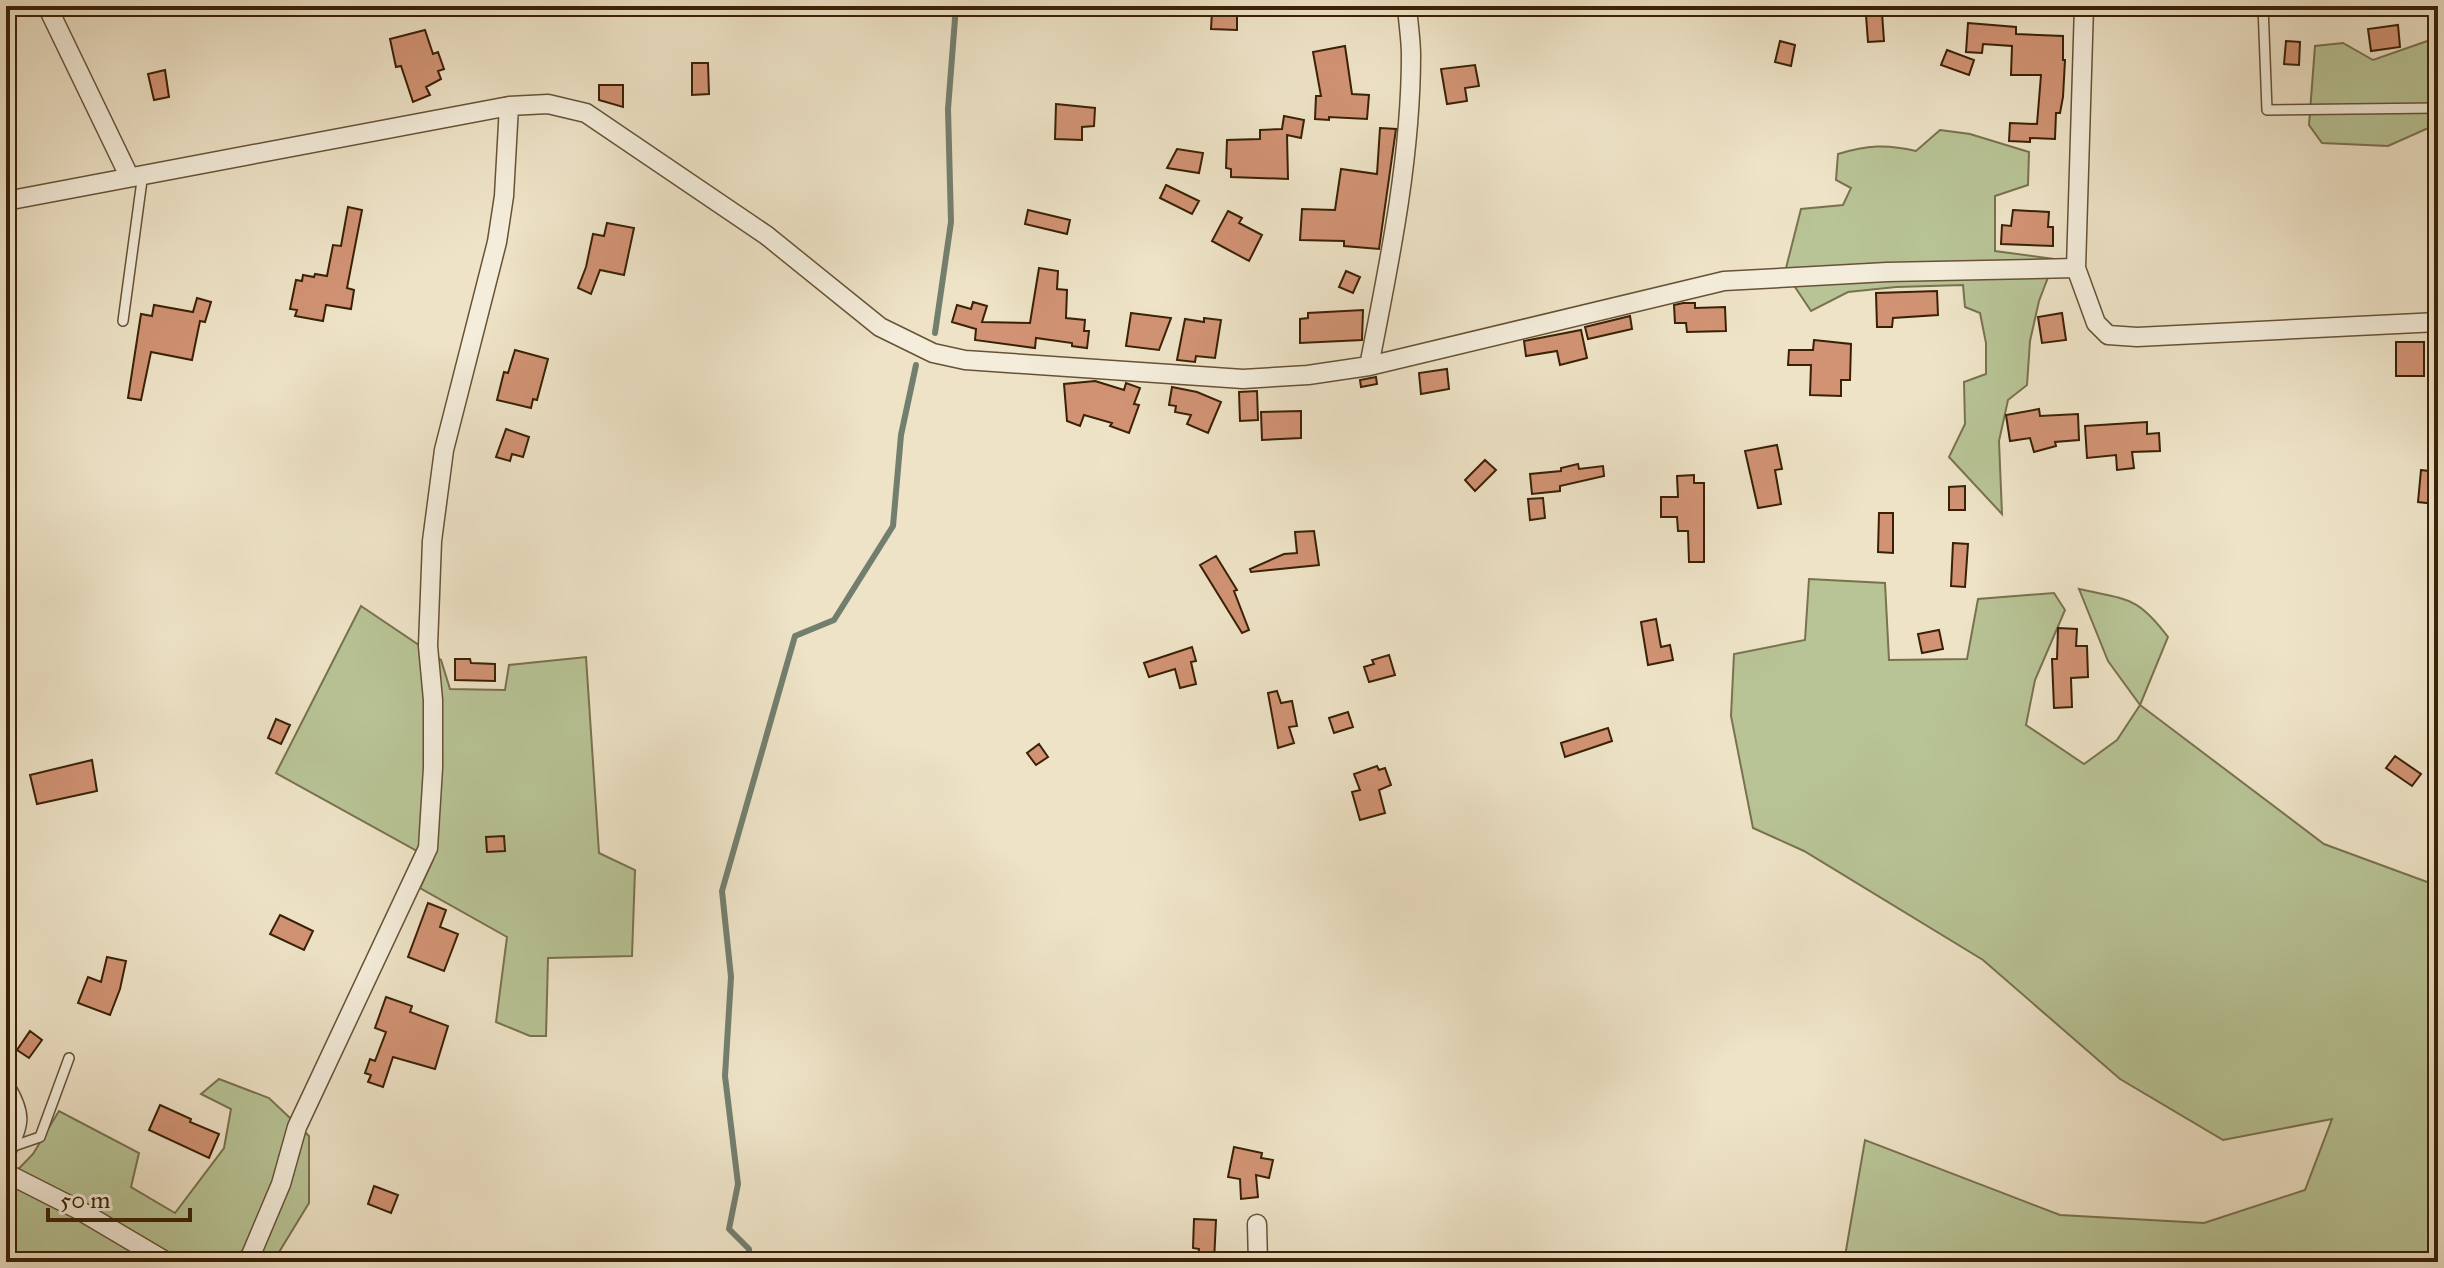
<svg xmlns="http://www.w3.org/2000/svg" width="2444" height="1268" font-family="'IM FELL Great Primer',serif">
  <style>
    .green { fill: #b8c496; stroke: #79724e; stroke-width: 2 }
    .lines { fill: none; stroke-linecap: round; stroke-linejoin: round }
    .stream { stroke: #737f6e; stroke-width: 6 }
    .building { fill: #d19374; stroke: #3a2105; stroke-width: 2 }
    .service-casing { stroke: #675236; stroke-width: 12 }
    .minor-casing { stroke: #675236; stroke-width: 21 }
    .service { stroke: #f4eddb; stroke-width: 9 }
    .minor { stroke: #f4eddb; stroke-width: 18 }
  </style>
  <rect width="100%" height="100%" fill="#eee3c7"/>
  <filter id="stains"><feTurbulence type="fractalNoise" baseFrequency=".0025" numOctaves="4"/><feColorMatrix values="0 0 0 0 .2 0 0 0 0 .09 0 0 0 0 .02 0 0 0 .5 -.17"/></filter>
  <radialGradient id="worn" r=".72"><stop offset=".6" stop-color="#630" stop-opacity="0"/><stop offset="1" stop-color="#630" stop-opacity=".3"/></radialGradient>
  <path class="green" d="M2430 40 2438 41V129H2426L2388 146 2322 143 2309 125 2315 46 2343 43 2373 60Z
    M1940 130 1970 134 2029 152 2028 185 1995 196V251L2055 259 2039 301 2030 341 2027 385 2008 400 1999 441 2002 514 1949 457 1965 424 1964 382 1986 374V343L1980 313 1965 307 1963 285 1896 287 1848 292 1811 311 1785 272 1801 209 1843 205 1851 188 1836 180 1838 154C1867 145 1887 144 1916 151Z
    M1809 579 1885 583 1889 660 1967 659 1978 599 2054 593 2065 610 2035 680 2026 725 2084 764 2117 740 2140 705 2108 661 2079 589C2128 600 2137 596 2168 637L2140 705 2324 844 2438 886V1242L2425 1262H2367L2361 1255 2298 1252 2291 1262H1844L1865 1140 2060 1215 2204 1223 2305 1190 2332 1119 2223 1140 2120 1079 1983 960 1804 851 1753 828 1731 716 1734 654 1805 640Z
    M361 606 441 660 450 689 505 690 509 665 586 657 599 853 635 870 632 956 548 958 546 1036H530L496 1022 507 937 420 888 433 860 276 773Z
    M219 1079 269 1098 309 1136V1203L273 1262H6V1182L33 1154 59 1111 139 1153 131 1187 175 1213 224 1148 231 1109 201 1094Z"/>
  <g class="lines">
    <path class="stream" d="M935 333 951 222 948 109 956 6
      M750 1262 749 1249 729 1229 738 1184 725 1076 731 977 722 891 795 636 834 620 893 526 901 435 916 365"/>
  </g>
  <path class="building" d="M1212 11H1237V30L1211 29Z
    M1882 13 1884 41 1868 42 1866 15Z
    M1968 23 2016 27V34L2063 36V60H2065L2063 97 2060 113H2056L2055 139 2030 138V142L2009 141 2010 123 2037 124 2041 75H2011L2012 46 1983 44 1982 53 1966 52Z
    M2398 25 2400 47 2371 51 2368 29Z
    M425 30 433 54 438 52 444 69 438 71 441 79 426 87 430 95 413 102 401 66 396 67 390 39Z
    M1780 41 1795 45 1791 66 1775 62Z
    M2286 41 2300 42 2299 65 2284 64Z
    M1345 46 1352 94 1369 95 1367 119 1329 117V120L1315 119 1316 96H1321L1313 52Z
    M1947 50 1974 60 1969 75 1941 65Z
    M692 63H708L709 94 692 95Z
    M1475 65 1479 86 1465 88 1467 101 1447 104 1441 69Z
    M165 70 169 97 154 100 148 74Z
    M599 85H623V107L599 100Z
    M1056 104 1095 108 1094 126 1082 127V140L1055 139Z
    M1284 116 1304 120 1301 138 1287 135 1288 179 1231 177V169L1226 168 1227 140 1260 139V130L1282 129Z
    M1380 128 1396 129 1379 249 1344 246V241L1300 240 1302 209 1335 210 1341 169 1377 174Z
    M1177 149 1203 153 1199 173 1167 168Z
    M1166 185 1199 201 1192 214 1160 198Z
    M348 207 362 210 347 288 354 290 351 309 326 305 323 321 295 316 297 310 290 309 296 280 302 281 303 275 314 277 315 274 327 276 333 245 341 246Z
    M1028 210 1070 220 1067 234 1025 224Z
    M2013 210 2049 212 2048 227H2053V246L2001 244 2002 225 2011 226Z
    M1228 211 1242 218 1239 223 1262 235 1249 261 1212 241Z
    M607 223 634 228 624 275 600 270 591 294 578 288 586 267 593 234 604 236Z
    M1039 268 1058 271 1057 289 1067 290 1066 318 1085 320 1084 331H1089L1087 348 1072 346V343L1036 338 1035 348 975 340 976 329 952 322 957 305 971 309 973 302 987 306 982 322 1030 323Z
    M1346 271 1360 277 1353 293 1339 287Z
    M1937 291 1938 315 1893 318 1892 327H1877L1876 293Z
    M197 298 211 302 205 322 200 321 192 360 151 352 141 400 128 398 141 314 152 316 154 305 193 312Z
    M1683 303H1695V308L1725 307 1726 331 1687 332 1686 323H1675L1674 305Z
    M1363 310 1362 340 1300 343V319L1308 318V313Z
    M1131 313 1171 318 1159 350 1126 346Z
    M2062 313 2066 340 2042 343 2038 317Z
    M1630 316 1632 329 1588 339 1585 327Z
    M1204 318 1221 320 1215 358 1196 356 1195 362 1177 360 1185 319 1204 322Z
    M1581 330 1587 358 1560 365 1557 351 1526 356 1524 341Z
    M1814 340 1851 344 1850 380H1841V396L1810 395 1811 365H1788L1789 350H1813Z
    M2396 342H2424V376H2396Z
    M515 350 548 359 537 400 533 399 531 408 497 400 504 372 508 373Z
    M1447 369 1449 389 1421 394 1419 373Z
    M1376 377 1377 384 1361 387 1360 380Z
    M1095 381 1124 390 1126 383 1140 388 1134 404 1139 405 1129 433 1110 426 1112 423 1084 415 1080 426 1067 421 1064 384Z
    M1172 387 1197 392 1221 402 1208 433 1187 424 1191 415 1175 412 1176 406 1169 405Z
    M1257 391 1258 420 1240 421 1239 392Z
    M2039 409 2040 416 2078 414 2079 440 2055 442 2056 446 2034 452 2030 438 2010 441 2006 415Z
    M1301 411V438L1262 440 1261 412Z
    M2147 422V434L2159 433 2160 451 2132 452 2134 468 2117 470 2116 455 2087 458 2085 426Z
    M506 429 529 437 523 457 512 454 510 461 496 457Z
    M1777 445 1782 469 1775 470 1781 504 1758 508 1745 451Z
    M1485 460 1496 470 1475 491 1465 480Z
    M1578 464 1579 469 1603 466 1604 476 1560 486V491L1532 494 1530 474 1561 471V468Z
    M2421 470 2437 472 2435 504 2418 502Z
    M1694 475V483H1704V562H1689L1688 531H1678L1677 517H1661V497H1678L1677 476Z
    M1965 486V510H1949V487Z
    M1543 498 1545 518 1530 520 1528 499Z
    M1879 513H1893V553L1878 552Z
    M1314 531 1319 565 1251 572 1250 569 1284 554 1297 553 1295 532Z
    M1953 543 1968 544 1965 587 1951 586Z
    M1216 556 1237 590 1234 591 1249 630 1242 633 1200 565Z
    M1656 619 1661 647 1670 645 1673 660 1648 665 1641 622Z
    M2058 628 2077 629 2076 646H2087L2088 677 2071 678 2072 707 2054 708 2052 659H2057Z
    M1939 630 1943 649 1922 653 1918 634Z
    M1192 647 1196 661 1191 662 1196 684 1180 688 1175 669 1149 677 1144 663Z
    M1389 655 1395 675 1369 682 1364 667 1374 664 1372 660Z
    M455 659H470L471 663 495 664V681L455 680Z
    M1277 691 1281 703 1292 701 1297 726 1289 727 1294 743 1278 748 1268 693Z
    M1348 712 1353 727 1334 733 1329 718Z
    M276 719 290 725 281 744 268 738Z
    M1608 728 1612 741 1565 757 1561 743Z
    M1039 744 1048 757 1036 765 1027 753Z
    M2395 756 2421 774 2412 786 2386 768Z
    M92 760 97 791 37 804 30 775Z
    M1377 766 1379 770 1385 768 1391 785 1379 790 1385 813 1360 820 1352 792 1360 790 1354 774Z
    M504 836 505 851 487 852 486 837Z
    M428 903 446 910 440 927 458 934 444 971 408 957Z
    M280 915 313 931 304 950 270 934Z
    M107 957 126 961 120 989 110 1015 78 1003 88 977 101 982Z
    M386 997 412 1006 410 1012 448 1026 435 1069 393 1057 383 1087 368 1082 371 1075 365 1073 370 1059 375 1061 386 1032 375 1028Z
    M30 1031 42 1040 29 1058 17 1050Z
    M160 1105 191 1119 190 1122 219 1134 209 1158 149 1130Z
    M1234 1147 1262 1153 1261 1158 1273 1160 1269 1178 1256 1175 1258 1197 1241 1199 1240 1179 1228 1177Z
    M374 1186 398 1195 391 1213 368 1204Z
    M1194 1219 1216 1220 1214 1262H1198L1199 1249 1193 1248Z"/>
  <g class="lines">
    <defs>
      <path id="service" d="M2263 6 2267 110 2438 108
        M123 321 143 173
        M11 1147 40 1137 69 1058"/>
      <path id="minor" d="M47 6 129 176
        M6 201 509 106 548 104 586 113 766 235 880 327 933 353 965 360 1243 379 1308 375 1369 366 1724 281 1887 272 2076 268 2084 6
        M2076 268 2096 323 2108 335 2137 337 2438 322
        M1369 366C1389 264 1411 159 1411 55 1411 39 1408 22 1407 6
        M6 1088C23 1116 19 1124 6 1152
        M6 1173 79 1210 167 1262
        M1257 1224 1258 1262
        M245 1262 251 1255 281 1184 297 1127 428 848 433 768V700L428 646 432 541 444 450 497 242 504 196 509 106"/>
    </defs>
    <use href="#service" class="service-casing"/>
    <use href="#minor" class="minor-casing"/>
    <use href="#service" class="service"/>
    <use href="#minor" class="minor"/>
  </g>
  <rect width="2444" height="1268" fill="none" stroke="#eee3c7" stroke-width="32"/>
  <rect x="8" y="8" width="2428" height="1252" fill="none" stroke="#3a2105" stroke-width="4"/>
  <rect x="16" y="16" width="2412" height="1236" fill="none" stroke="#3a2105" stroke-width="2"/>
  <path d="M48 1208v12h142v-12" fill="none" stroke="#3a2105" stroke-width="4"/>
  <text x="60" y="1208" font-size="24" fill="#3a2105" stroke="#f4eddb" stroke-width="6" paint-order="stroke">50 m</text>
  <rect width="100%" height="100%" filter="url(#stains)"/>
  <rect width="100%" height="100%" fill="url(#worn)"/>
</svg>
